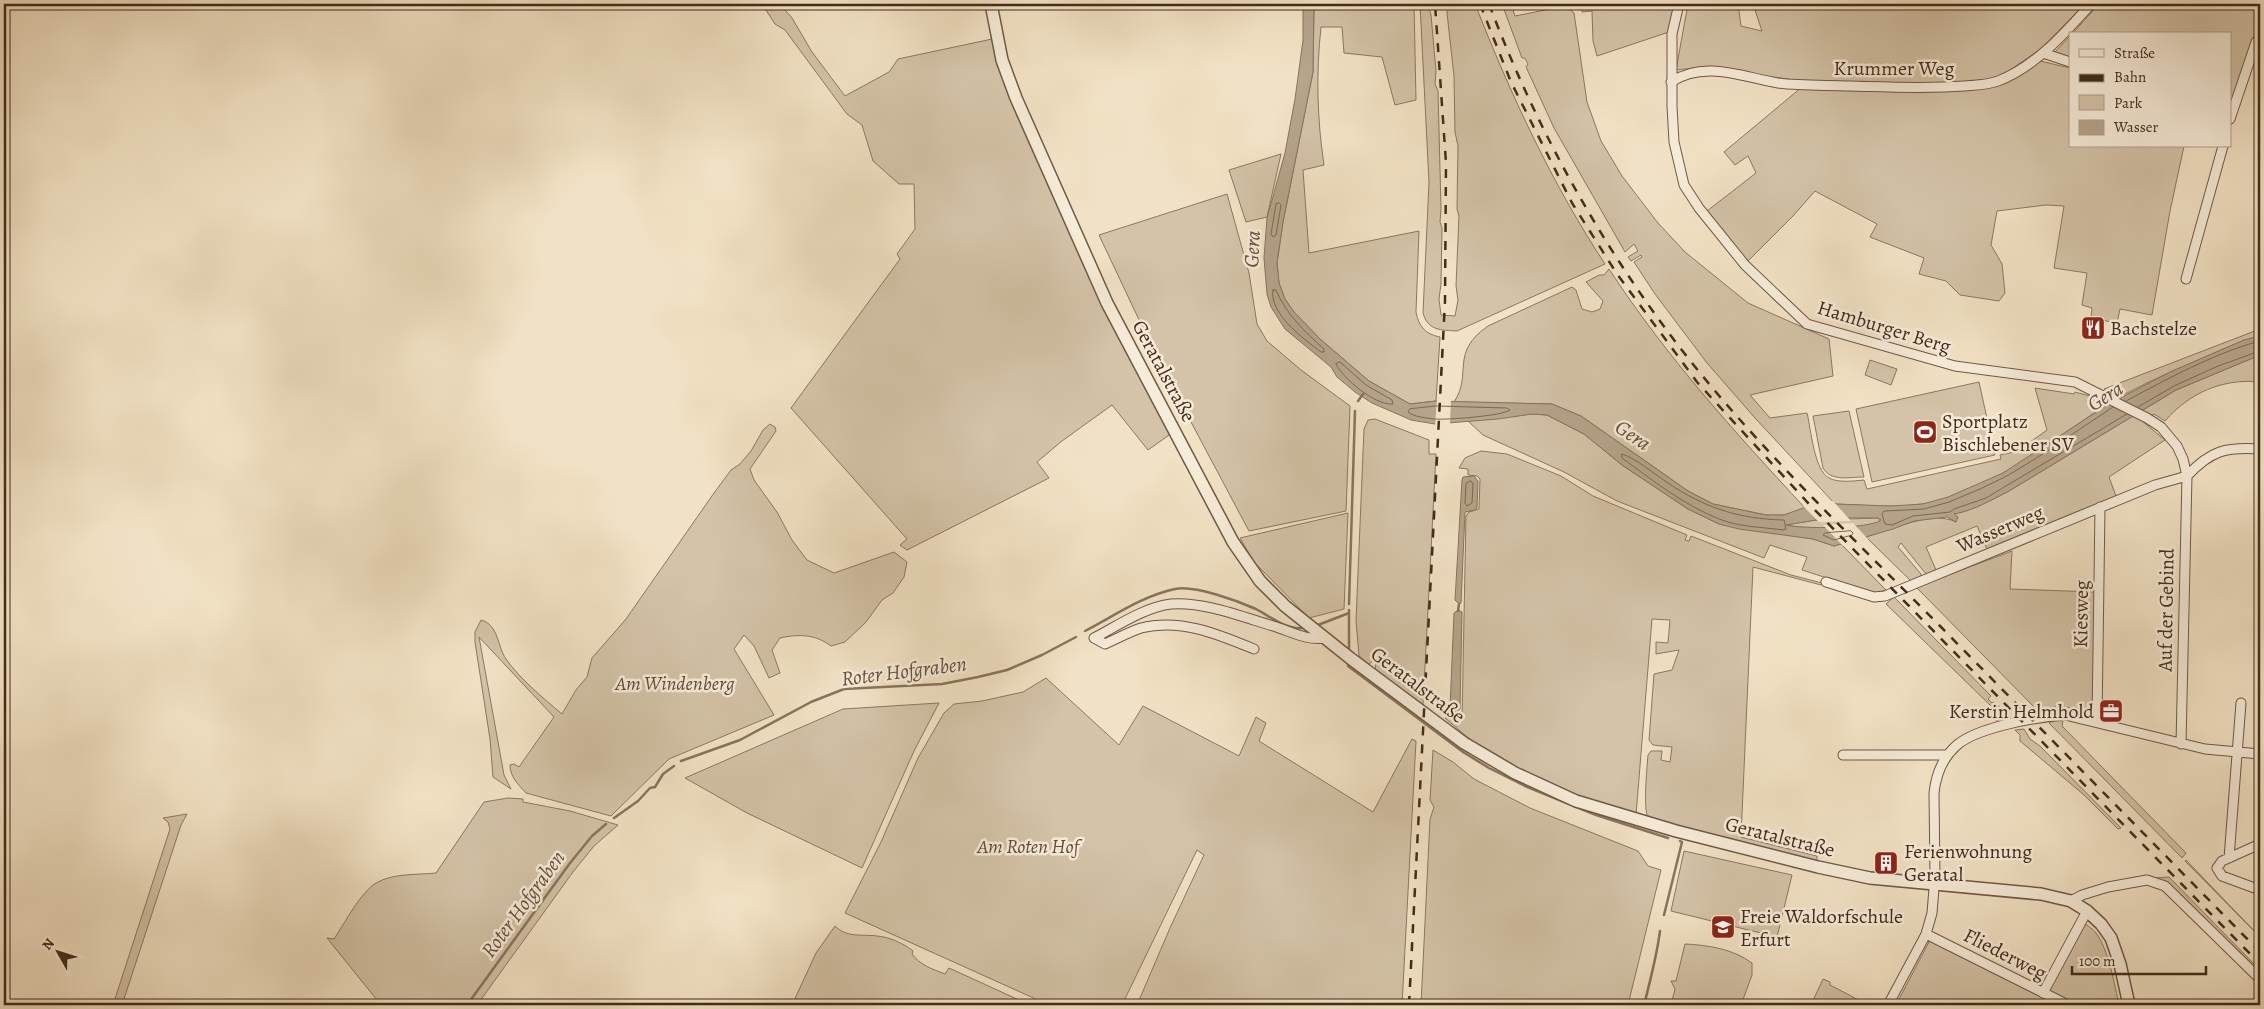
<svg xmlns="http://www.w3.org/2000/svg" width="2264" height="1009" font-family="Alegreya,serif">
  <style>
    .green { fill: #d4c3a8; stroke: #8c7762 }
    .water { fill: #b6a48b; stroke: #88745e; fill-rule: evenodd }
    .pier { fill: #f2e2c5 }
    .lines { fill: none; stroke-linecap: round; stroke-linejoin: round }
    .shore { stroke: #7c6853; stroke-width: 1 }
    .stream { stroke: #88745e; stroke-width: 2.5 }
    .minor-casing { stroke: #6f5946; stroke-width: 11 }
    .tertiary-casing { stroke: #6f5946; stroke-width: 14 }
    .minor { stroke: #f7ecd9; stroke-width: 9 }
    .tertiary { stroke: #f7ecd9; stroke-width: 11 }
    .rail { stroke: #432b1b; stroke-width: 2.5; stroke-dasharray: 9 9; stroke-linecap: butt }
    .labels { text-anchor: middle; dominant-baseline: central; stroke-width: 5; stroke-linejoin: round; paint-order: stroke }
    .street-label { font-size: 20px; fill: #432b1b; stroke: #f7ecd9 }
    .poi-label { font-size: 20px; fill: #432b1b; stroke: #f7ecd9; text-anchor: start }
    .park-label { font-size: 20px; font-style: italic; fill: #604937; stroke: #f7ecd9 }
    .water-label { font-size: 21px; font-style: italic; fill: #664f3d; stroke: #f7ecd9 }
  </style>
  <rect width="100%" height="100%" fill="#f2e2c5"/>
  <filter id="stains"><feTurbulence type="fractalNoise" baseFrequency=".004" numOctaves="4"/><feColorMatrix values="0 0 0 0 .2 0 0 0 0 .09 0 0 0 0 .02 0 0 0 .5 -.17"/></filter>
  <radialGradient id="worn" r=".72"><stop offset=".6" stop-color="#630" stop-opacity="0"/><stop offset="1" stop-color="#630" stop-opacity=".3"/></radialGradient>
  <path class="green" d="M762 4H780L792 18 812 52 845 96 889 72 898 59 992 39 1006 83 1172 433 1148 450 1112 405 1062 441 1037 462 1049 478 907 550 900 545 907 539 791 408 900 259 897 254 915 229 914 184H899L873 161 862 125 847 114 785 30 775 24Z
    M1314 4H1414L1416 100 1395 105 1382 57 1344 53 1342 27H1321C1316 73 1317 119 1324 165L1303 170 1309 253 1419 231 1416 312C1419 327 1425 334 1440 337L1436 401 1410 404 1369 381 1320 339 1294 312 1285 299 1279 283 1277 263 1283 222 1313 72Z
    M1420 4H1428L1431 15 1436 71 1435 84 1438 91 1441 209 1440 222 1442 228 1441 284 1439 299 1441 315 1455 316 1458 300 1456 286 1459 216 1457 209 1458 146 1455 132 1454 76 1447 13 1448 4H1475C1511 95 1551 182 1605 264L1457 331C1441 330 1428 331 1423 313L1429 182Z
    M1502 4H1511L1515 16 1566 6 1574 13 1587 102 1601 141 1622 176 1658 223 1685 252 1748 303 1829 339 1833 376 1750 395 1770 418 1807 413C1811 429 1814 470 1829 478 1838 483 1854 481 1864 480L1867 489 2001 459 2000 455 2018 451 2047 430 2035 388 2074 394 2075 392 2097 398 2109 392 2104 389 2260 329V336C2238 342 2218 351 2197 361 2166 374 2133 388 2105 406 2051 440 1987 495 1922 504 1893 508 1864 505 1835 504L1755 418 1707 363 1655 294 1634 262 1642 257 1641 255 1631 261 1628 257 1638 251 1634 244 1625 252 1554 128 1526 67 1528 64 1525 58H1522Z
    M1582 4H1676L1669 32 1597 56 1593 41 1592 11 1582 12Z
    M1688 4H1738L1741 26 1762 31 1753 4H2085L2042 48 2000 77 1998 86 2040 61 2070 68V146H2184L2170 211 2152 315 2120 309 2117 323 2091 318 2092 308 2082 305 2087 273 2054 268 2064 206 2046 205 1997 211 1991 245 2002 264 2005 293 1999 301 1960 295 1946 281 1919 274 1924 258 1870 237 1877 224 1815 191 1793 216 1747 262 1707 211 1756 173 1748 156 1735 165 1724 152 1802 87 1925 92 1937 91 1928 85 1808 82 1704 67 1676 70Z
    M2099 4H2260V27L2251 42 2230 106V34H2072Z
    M2070 36V58L2055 52Z
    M1281 154 1267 217 1246 222 1229 170Z
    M1227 194 1249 273 1257 324 1267 341 1301 370 1350 406 1346 511 1249 531 1158 360 1099 235Z
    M1609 269C1668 359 1733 430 1805 508L1784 515H1766L1713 504 1688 491 1581 416 1552 404 1454 402C1473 374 1449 353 1488 326L1572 287 1576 290 1582 309 1592 312 1600 309 1603 301 1586 282 1599 275H1604Z
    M2260 355V382C2223 378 2189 393 2165 421L2154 414 2142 421 2165 440 2109 477 2116 496 1987 549 1977 526 1926 547 1936 570 1926 574 1901 543 1898 547 1921 574V576L1911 581 1866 537C1891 530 1932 510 1956 522L1953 514C1973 509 1991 501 2009 491L2176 390Z
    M1870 360 1897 369 1891 385 1865 375Z
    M1979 382 1995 455 1872 482 1856 409Z
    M1849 411 1864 477C1850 477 1831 482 1823 468L1813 416Z
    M1532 414 1547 415 1584 434 1622 465 1688 509 1719 524 1813 539 1834 546 1841 544 1886 590 1874 593 1802 570 1807 557 1770 545 1764 558 1617 501 1564 472 1483 435 1468 421Z
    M1375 419 1429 440V454H1436L1423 705 1375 669 1376 664 1373 661 1369 664 1359 656 1356 621 1364 429 1368 420Z
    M770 424 775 427 776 431 750 469 754 480 777 512 792 540 807 560 834 573 894 552 907 562 904 577 893 593 882 600 866 622 845 642 831 646C815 634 799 634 780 638L772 650 780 673 769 678 754 646 744 635 734 649 774 715 669 759 611 816 526 793C518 784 510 777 510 765L514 764 519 767 554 717 479 637 504 775 511 789 493 777 490 739 475 642V632L481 620C499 625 497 646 506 659 520 679 543 698 562 714L576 690 587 677 592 658 626 619 714 493 731 470 740 464 751 451 763 430Z
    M1481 451 1507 454 1561 476 1593 496 1687 535 1685 540 1689 541 1691 536 1791 575 1822 583 1821 585 1753 567 1741 837 1817 856V861L1648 818C1643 808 1647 768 1648 755L1651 751H1662L1661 760 1670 762 1672 747 1653 745 1649 740 1654 674 1672 670 1679 650 1656 654V642L1668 643 1670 620 1652 619 1636 815C1584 802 1522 776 1478 745 1466 737 1456 727 1445 718L1462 719 1466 516 1469 512 1479 509 1480 479 1477 476 1468 475V469L1459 468 1465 458Z
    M1348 513 1344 609 1309 618 1254 562 1240 538Z
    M1878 518 1880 521C1864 530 1804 529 1785 525L1816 520Z
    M2012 551 2010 589 2095 592 2094 708 2091 711 2057 706 2038 711 1916 587Z
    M1894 597 1991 696 1988 699 1992 703 1994 702 2011 717 1996 721 1991 706 1886 604Z
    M1046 678 1119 745 1143 706 1239 756 1256 717 1266 723 1259 741 1373 812 1412 739 1416 741 1402 1005H1137L1170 928 1204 855 1197 850 1122 1005H1049L845 913 881 842 918 758 944 713 954 704 982 701 1023 692Z
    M939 703 914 751 862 868 747 813 685 778 843 709Z
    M2055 720 2063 721 2062 726 2186 853 2182 858 2049 723Z
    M2024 729 2030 739 2040 746 2121 828 2118 829 2083 794 2020 741V735L2015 730Z
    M1433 750 1453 762 1474 779 1530 808 1638 851 1648 866 1661 870 1628 1005H1421L1430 819 1434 807 1430 800Z
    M508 798 523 799V802L570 811 618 825 594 846 573 872 477 1005H381L327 938 334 939C344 924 361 892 376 883 393 873 417 875 436 873L484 802Z
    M187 814 181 825 122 1005H113L170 829 168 822 163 818Z
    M1684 851 1792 875 1777 937 1671 911Z
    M2186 860 2260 937 2185 861Z
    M2169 877 2260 970V975L2171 885 2155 878Z
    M2084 923C2088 926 2093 929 2096 933 2108 948 2115 986 2119 1005H2073L2047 992Z
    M835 926C847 938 861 934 877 936 889 937 903 943 913 951L912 954C920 965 932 969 945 974L949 968 1030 1005H792L816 953Z
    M1931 938 2063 1005H1896Z
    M1685 944C1708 945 1733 949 1752 963V975L1741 1005H1671L1675 989 1671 981H1676Z
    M1823 979 1830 982V985L1868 1005H1811Z"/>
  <path class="water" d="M1303 4H1314L1313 72 1283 222 1277 263 1279 283 1285 299 1294 312 1320 339 1369 381 1410 404 1436 401 1552 404 1581 416 1688 491 1713 504 1766 515H1784L1803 508 1835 504 1891 506 1923 504 1948 497 2003 473 2107 405 2170 372 2244 340 2260 336V355L2176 390 2009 491C1991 500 1973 511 1954 514L1958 517 1956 522 1947 517 1914 521 1893 529 1834 546 1813 539 1739 529 1719 524 1688 509 1622 465 1584 434 1547 415 1532 414 1498 419 1435 424 1411 420 1372 403 1355 392 1337 377 1331 367 1285 329 1271 307 1267 294 1264 258 1267 218 1285 153 1295 99 1303 40ZM1848 518H1878L1881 520C1870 529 1801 529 1786 525L1816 520Z
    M1474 476 1478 481 1477 508 1475 510 1465 512 1461 603 1459 604 1455 600 1462 480 1463 477Z
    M1458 610 1462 612 1460 709 1456 712 1450 708 1454 613Z"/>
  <path class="pier" d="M1437 399H1451L1450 425 1435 426Z
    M1833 501 1851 521 1819 522 1803 506Z
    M1853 523 1868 539 1843 546 1823 525Z"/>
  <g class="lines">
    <path class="shore" d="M1279 203 1281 205 1276 235 1273 237 1271 234 1276 204Z
      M1273 290H1276C1286 314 1305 332 1324 349V352H1321C1304 339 1269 314 1273 290Z
      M1340 362 1366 385 1392 400 1393 404C1376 406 1343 379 1336 364Z
      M2126 401C2165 380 2217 352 2260 341
      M1436 406 1507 408 1510 410C1502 416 1447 420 1434 419 1426 418 1414 417 1408 412L1410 409Z
      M2113 407 2035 459 2005 477 1980 489 1949 502 1924 509 1884 511 1882 514 1885 524 1892 525 1913 516 1950 512 1954 509 1986 498 2006 486 2127 414
      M2138 407 2174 386 2218 366 2260 351
      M1622 454C1637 459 1654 474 1668 483 1705 508 1739 519 1784 520L1786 529 1783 530C1762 527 1739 527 1719 519 1684 505 1652 480 1622 458Z
      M1471 481 1473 484 1472 503 1467 506 1465 503 1466 484Z
      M1851 531 1853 533 1852 535 1834 540 1823 535 1825 533Z"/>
    <path class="stream" d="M1358 401 1363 394
      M1349 604 1355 411
      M1349 610V649
      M1458 611 1459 604
      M1318 625 1349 613
      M1085 631C1114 616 1142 596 1175 589 1195 585 1238 601 1256 609 1269 616 1287 630 1302 628
      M1348 664V666L1463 752 1489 768 1525 786 1596 815 1668 838
      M681 761 740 740 811 702 844 689 942 684 978 677 1007 670 1042 655 1076 637
      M614 818 638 801 650 788 655 787 663 774 674 766
      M1664 915 1682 842 1680 841
      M467 1005 570 863 592 836 606 824
      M1644 1005C1650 982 1657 954 1660 931"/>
    <defs>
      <path id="minor" d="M1679 4 1672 34V106L1674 142 1684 185 1699 208 1745 265 1807 324 1955 366 2075 382 2147 418 2161 427 2177 446 2183 459 2187 476 2181 744
        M2043 53 2070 62
        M1671 82C1705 60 1742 77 1778 83 1801 86 1826 85 1850 86 1888 87 1926 89 1964 86 1975 85 1988 85 1998 81 2035 67 2065 33 2091 4
        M2230 119 2256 42
        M2186 279 2223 146
        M2187 476C2211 450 2226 447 2260 449
        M1826 582 1874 597 1885 596 2155 485 2187 476
        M1254 649C1218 634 1180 618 1141 628 1129 632 1116 639 1105 644L1094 638C1117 626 1145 607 1171 604 1202 601 1243 617 1273 626 1290 631 1307 641 1324 638
        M2097 722 2100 507
        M1843 755H1947
        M2260 844 2222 861 2217 868 2222 876 2260 890
        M2229 858 2241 703
        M2071 901 2082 895 2108 887 2147 880 2165 886 2260 979
        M1926 934 2068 1005
        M2043 993 2087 911
        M1888 1005 1926 934 1932 913 1935 876 1934 793C1936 774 1942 758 1957 745 1978 727 2037 717 2065 715L2205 749 2260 754"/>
      <path id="tertiary" d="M991 4 1002 60 1016 98 1107 303 1233 542 1260 581 1285 606 1350 658 1464 743 1515 773 1576 801 1676 831 1818 867 1870 878 2041 894 2071 901 2087 911 2101 924 2111 938 2120 964 2129 1005"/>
    </defs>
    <use href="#minor" class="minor-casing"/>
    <use href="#tertiary" class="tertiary-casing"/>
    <use href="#minor" class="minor"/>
    <use href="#tertiary" class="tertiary"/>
    <path class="rail" d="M1480 4 1511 82 1572 203 1617 274 1697 382 1809 504 2260 964
      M1489 4C1536 128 1600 244 1681 349 1758 448 1851 536 1939 625 2046 734 2153 843 2260 952
      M1409 1005 1445 301 1446 163 1435 4"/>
  </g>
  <defs>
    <symbol id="restaurant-square" viewBox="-11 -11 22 22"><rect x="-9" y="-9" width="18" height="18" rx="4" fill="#8f2418" stroke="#f7ecd9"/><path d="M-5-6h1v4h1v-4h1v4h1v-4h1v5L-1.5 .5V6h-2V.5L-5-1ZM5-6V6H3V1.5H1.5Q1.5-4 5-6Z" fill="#fff"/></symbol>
    <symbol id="stadium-square" viewBox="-11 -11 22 22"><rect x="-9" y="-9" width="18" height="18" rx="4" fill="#8f2418" stroke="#f7ecd9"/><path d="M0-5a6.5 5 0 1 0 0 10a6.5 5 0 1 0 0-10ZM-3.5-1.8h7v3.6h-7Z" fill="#fff"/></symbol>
    <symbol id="office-square" viewBox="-11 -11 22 22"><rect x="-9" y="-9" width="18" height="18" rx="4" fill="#8f2418" stroke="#f7ecd9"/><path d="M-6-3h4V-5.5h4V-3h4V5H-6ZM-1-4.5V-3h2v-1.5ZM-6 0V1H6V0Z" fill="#fff"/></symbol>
    <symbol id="building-square" viewBox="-11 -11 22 22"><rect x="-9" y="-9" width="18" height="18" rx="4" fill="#8f2418" stroke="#f7ecd9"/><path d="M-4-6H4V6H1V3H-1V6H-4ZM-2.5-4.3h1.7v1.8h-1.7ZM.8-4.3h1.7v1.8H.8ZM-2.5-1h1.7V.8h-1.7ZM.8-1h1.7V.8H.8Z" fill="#fff"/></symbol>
    <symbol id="school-square" viewBox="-11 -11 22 22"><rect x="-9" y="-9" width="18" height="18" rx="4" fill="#8f2418" stroke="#f7ecd9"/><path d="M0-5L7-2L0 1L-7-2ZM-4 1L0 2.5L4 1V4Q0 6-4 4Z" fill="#fff"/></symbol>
  </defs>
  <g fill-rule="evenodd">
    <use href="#restaurant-square" x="2079" y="314" width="28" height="28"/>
    <use href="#stadium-square" x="1911" y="418" width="28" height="28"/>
    <use href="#office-square" x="2097" y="697" width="28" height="28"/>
    <use href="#building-square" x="1872" y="849" width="28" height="28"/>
    <use href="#school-square" x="1709" y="913" width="28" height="28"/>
  </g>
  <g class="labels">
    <g class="street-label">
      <text x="1894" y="68">Krummer Weg</text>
      <text transform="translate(1884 327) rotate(17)">Hamburger Berg</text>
      <text transform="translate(1164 371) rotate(62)">Geratalstraße</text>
      <text transform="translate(2000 529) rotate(-23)">Wasserweg</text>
      <text transform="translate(2166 610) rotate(-89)">Auf der Gebind</text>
      <text transform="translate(2081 614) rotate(-89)">Kiesweg</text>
      <text transform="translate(1418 685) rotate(37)">Geratalstraße</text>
      <text transform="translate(1780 837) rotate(14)">Geratalstraße</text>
      <text transform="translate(2005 954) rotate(27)">Fliederweg</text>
    </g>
    <g class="poi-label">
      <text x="2110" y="328">Bachstelze</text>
      <text x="1942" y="421">Sportplatz<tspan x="1942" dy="23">Bischlebener SV</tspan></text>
      <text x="2094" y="711" text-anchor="end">Kerstin Helmhold</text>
      <text x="1904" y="851">Ferienwohnung<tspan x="1904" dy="23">Geratal</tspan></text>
      <text x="1740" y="916">Freie Waldorfschule<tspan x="1740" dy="23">Erfurt</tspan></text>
    </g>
    <g class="park-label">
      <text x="675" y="683">Am Windenberg</text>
      <text x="1028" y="846">Am Roten Hof</text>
    </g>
    <g class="water-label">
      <text transform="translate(1252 249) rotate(-87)">Gera</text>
      <text transform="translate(2105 396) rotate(-32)">Gera</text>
      <text transform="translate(1633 435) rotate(34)">Gera</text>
      <text transform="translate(904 671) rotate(-7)">Roter Hofgraben</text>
      <text transform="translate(523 904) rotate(-54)">Roter Hofgraben</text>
    </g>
  </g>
  <rect width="2264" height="1009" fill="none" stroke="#f2e2c5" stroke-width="20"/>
  <rect x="5" y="5" width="2254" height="999" fill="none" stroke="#432b1b" stroke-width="2.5"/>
  <rect x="10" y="10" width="2244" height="989" fill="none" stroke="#432b1b"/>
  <rect x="2069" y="32" width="162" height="115" fill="#f7ecd9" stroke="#af9f8d"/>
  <rect x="2079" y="49" width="25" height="8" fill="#f7ecd9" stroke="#af9f8d"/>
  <text x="2114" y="58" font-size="15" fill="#432b1b">Straße</text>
  <rect x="2079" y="74" width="25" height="8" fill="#432b1b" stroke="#af9f8d"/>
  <text x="2114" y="82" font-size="15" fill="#432b1b">Bahn</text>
  <rect x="2079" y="95" width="25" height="15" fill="#d4c3a8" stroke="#af9f8d"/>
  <text x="2114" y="108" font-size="15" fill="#432b1b">Park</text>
  <rect x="2079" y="120" width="25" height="15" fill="#b6a48b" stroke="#af9f8d"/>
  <text x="2114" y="132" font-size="15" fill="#432b1b">Wasser</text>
  <g transform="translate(58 952) rotate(309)" stroke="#f7ecd9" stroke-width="4" paint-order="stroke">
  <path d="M0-4L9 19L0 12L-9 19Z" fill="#432b1b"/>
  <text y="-8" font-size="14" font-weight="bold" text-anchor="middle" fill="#432b1b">N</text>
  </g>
  <path d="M2072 966v8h134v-8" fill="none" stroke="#432b1b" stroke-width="2.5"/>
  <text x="2079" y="966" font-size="15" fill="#432b1b" stroke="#f7ecd9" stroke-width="4" paint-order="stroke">100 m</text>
  <rect width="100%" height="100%" filter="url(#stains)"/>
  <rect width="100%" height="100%" fill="url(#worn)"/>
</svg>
